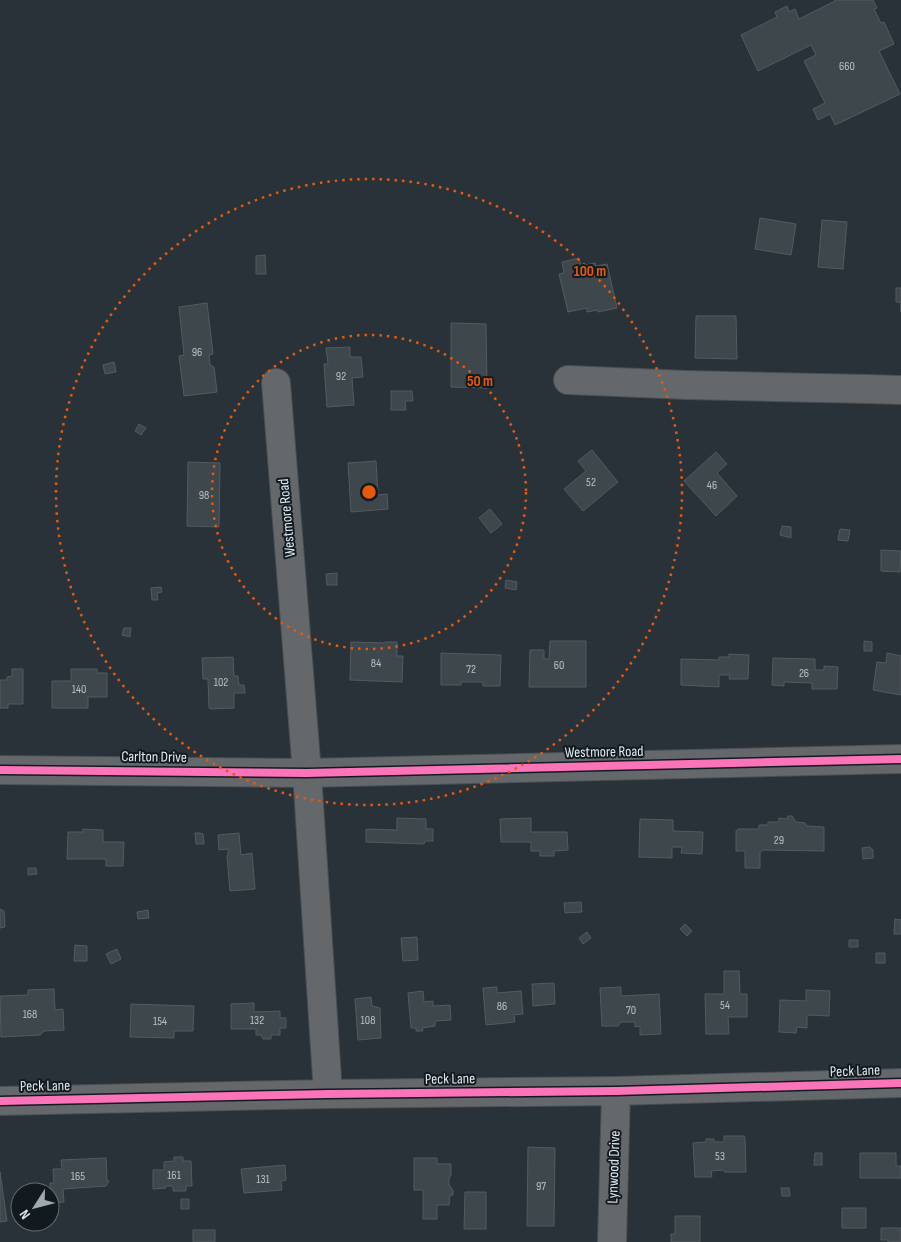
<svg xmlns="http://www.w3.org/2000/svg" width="901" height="1242" font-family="'Sofia Sans Condensed',sans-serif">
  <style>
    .building { fill: #3e474b; stroke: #535b60 }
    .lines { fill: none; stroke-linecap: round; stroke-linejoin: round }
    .minor-casing { stroke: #484e54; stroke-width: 30 }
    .minor { stroke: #64686b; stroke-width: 28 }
    .cycleway-casing { stroke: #131a1f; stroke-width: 11 }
    .cycleway { stroke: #fb73b8; stroke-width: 8 }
    .ring { fill: none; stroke: #e8590c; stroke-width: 2.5; stroke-dasharray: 2.5 5 }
    .labels { text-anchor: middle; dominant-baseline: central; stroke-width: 4; stroke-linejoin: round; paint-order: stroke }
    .number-label { font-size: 12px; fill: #b7c0c7 }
    .street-label { font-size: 15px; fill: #dfe9f0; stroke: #131a1f }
    .centre { fill: #e8590c; stroke: #131a1f; stroke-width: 2.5 }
    .ring-label { font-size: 15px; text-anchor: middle; font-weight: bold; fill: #e8590c; stroke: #131a1f; stroke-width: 4; stroke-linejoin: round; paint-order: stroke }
  </style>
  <rect width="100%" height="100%" fill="#293238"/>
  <path class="building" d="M835 0H873L877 8 874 9 881 23 884 22 894 44 879 51 900 94 835 125 830 114 818 120 813 109 825 103 804 61 816 55 811 45 758 71 741 35 777 17 775 12 787 6 789 12 795 9 799 19 835 1Z
    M760 218 796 224 791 255 755 249Z
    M822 220 847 222 843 269 818 267Z
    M265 255 266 274H256V256Z
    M579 258 581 266 595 263 596 266 607 264 617 308 598 312 597 310 587 312V308L568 312 559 274 564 273 562 262Z
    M896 288H901V312V302H896Z
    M207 303 213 354 209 355 210 365 214 367 217 392 184 396 179 356 184 355 179 307Z
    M696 316H736L737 359 695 358Z
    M451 323 486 324 487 388 451 387Z
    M350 347V357H361L363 377 352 378 354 405 327 407 324 364H328L326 348Z
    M114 362 116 372 105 374 103 365Z
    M391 391H412L413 401H405L406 410H391Z
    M139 424 146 428 141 435 135 431Z
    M592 450 618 482 583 511 564 489 586 471 578 461Z
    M716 452 727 464 717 473 737 496 716 516 684 481Z
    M376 461 378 495 387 494 388 509 351 512 348 463Z
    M188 462 220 463 219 527 187 526Z
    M490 509 502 524 491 533 479 518Z
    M782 526 791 527V538L780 535Z
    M840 529 850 530 848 541 838 540Z
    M881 550 901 551 900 572 881 571Z
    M337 573V585H327L326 574Z
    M506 580 517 582 516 590 505 588Z
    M161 587 162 592 157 593 158 600H152L151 588Z
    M124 628H131L130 637 122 635Z
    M550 641H586V687H529L530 650H544V659H549Z
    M864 641 872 642V651H864Z
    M351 642 383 643 386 642H397V656H403L402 682 350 680Z
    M441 653 501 655 500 686H483V682H461V685H441Z
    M887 653 901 656V695L873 690 877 662 886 663Z
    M729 654 749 655 748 679H729L730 675H719V687L681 685V659L719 660V657H729Z
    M233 657 234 676H238L239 685H244L245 693H234V708L211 709 209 708 208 679H203L202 658Z
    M773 658 815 659V670H824V666L838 667 837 689H812V683L784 682V686L772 685Z
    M12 669H23V704H8V708H0V680H7V677L12 676Z
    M71 669H97V673H107V697H88V708H52V681H71Z
    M788 816H792L796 822 805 823 807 826 824 827V851L763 850 760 852V868H745V851H736V831L738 829H759V825H768V822H779V818L787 819Z
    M397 818 426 819V829H433V841H425L424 844 366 842V829L397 830Z
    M531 818V832H567L568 850 554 851V856H540V851H531V842H501L500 819Z
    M640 819 673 820V831L703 832 702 854 681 853 682 847H672V858L639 857Z
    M83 829 103 830V842H124L123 866H106V859H67L68 832H83Z
    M195 833H200L203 834 204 844H196Z
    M239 833 241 855 252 853 255 889 230 891 227 856 228 855V849L219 850 218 835Z
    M870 847 873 850V858L863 859 862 848Z
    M28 868H36L37 874 28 875Z
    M581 902 582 912 565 913 564 903Z
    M0 909 4 911 5 927 0 928Z
    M148 910 149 918 138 919 137 912Z
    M895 919 901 920V934H894Z
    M685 924 692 931 687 936 680 929Z
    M587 932 591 938 583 944 579 938Z
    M417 937 418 960 403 961 401 938Z
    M849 940H858V947H849Z
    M75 945 87 946V961H74Z
    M117 949 121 959 111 964 106 954Z
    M876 953H885V963H876Z
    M724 971H739L740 994H747V1017H728L729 1034H706L705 994H724Z
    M554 983 555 1004 533 1006 532 984Z
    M497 987V993L521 991 523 1014 514 1015 515 1022 486 1025 483 988Z
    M621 987V996L659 994 661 1034 640 1035V1026L635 1027V1022H621L618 1026H602L600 988Z
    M54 989 55 1010 63 1009 64 1030 44 1031 40 1035 1 1037 0 996 28 995V990Z
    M806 990 830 991 829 1016 810 1015 807 1016V1028L797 1027 796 1033 779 1032 780 1000 806 1001Z
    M423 991 424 1002 433 1001V1006L450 1005 451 1020 435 1021V1026L422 1028 423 1031H416V1028H411L408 993Z
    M371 997 372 1006 380 1008 381 1038 358 1040 355 999Z
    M254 1003V1012L280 1011V1018H286V1028H280V1035H271V1039H263L261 1035H256V1029H231V1004Z
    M131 1004 194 1006 193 1031H174V1038L130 1037Z
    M724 1136H743L745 1137 746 1172H725L723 1170 711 1171 712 1177H695L693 1143 706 1142V1139H714V1142H724Z
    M528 1147 555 1148 554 1226H527Z
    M815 1153H822V1165H814Z
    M860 1153H896V1166H901V1178H860Z
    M174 1157H183V1161H191L192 1186H186V1191H173V1186H165L166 1188 153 1189V1170H164V1162L174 1161Z
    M106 1158 107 1181H109L106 1186 63 1189 64 1202 51 1203 50 1183H54L53 1169H62L61 1160Z
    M414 1158H437V1164H451V1175L449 1178V1185L453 1190V1195H450L449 1205H437V1219H423V1190H414Z
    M285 1165 286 1180 281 1181 282 1190 244 1193 241 1169Z
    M0 1172 7 1221 0 1222Z
    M781 1188H789L790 1196H782Z
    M465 1192H486V1229H464Z
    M181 1199H189V1209H181Z
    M842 1208H866V1228H842Z
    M675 1216H700V1242H671V1234H675Z
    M881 1228H901V1242H888V1240H881Z
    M193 1230H215V1242H193Z"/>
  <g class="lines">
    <defs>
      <path id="minor" d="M568 380 687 385 868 389 901 390
        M276 383 307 773 328 1094
        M0 770 307 773 901 759
        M0 1101 328 1094 616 1091 901 1083
        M612 1242 616 1091"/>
    </defs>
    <use href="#minor" class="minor-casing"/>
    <use href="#minor" class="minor"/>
    <defs>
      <path id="cycleway" d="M0 770 307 773 901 759
        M0 1101 328 1094 616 1091 901 1083"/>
    </defs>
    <use href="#cycleway" class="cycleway-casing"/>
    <use href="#cycleway" class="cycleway"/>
  </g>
  <g class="ring">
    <circle cx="369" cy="492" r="157"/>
    <circle cx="369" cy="492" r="313"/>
  </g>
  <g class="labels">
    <g class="number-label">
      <text x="847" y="66">660</text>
      <text x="197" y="352">96</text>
      <text x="341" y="376">92</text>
      <text x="591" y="482">52</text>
      <text x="712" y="485">46</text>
      <text x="204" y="495">98</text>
      <text x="376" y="663">84</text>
      <text x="559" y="665">60</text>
      <text x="471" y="669">72</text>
      <text x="804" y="673">26</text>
      <text x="221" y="682">102</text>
      <text x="79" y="689">140</text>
      <text x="779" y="840">29</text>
      <text x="725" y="1005">54</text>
      <text x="502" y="1006">86</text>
      <text x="631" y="1010">70</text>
      <text x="30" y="1014">168</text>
      <text x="257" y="1020">132</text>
      <text x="368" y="1020">108</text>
      <text x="160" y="1021">154</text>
      <text x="720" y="1156">53</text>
      <text x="174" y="1175">161</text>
      <text x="78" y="1176">165</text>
      <text x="263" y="1179">131</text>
      <text x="541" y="1186">97</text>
    </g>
    <g class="street-label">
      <text transform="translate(287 518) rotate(-95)">Westmore Road</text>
      <text transform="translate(604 752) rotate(-1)">Westmore Road</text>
      <text transform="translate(154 757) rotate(1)">Carlton Drive</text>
      <text transform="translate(855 1071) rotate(-2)">Peck Lane</text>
      <text transform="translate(450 1079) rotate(-1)">Peck Lane</text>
      <text transform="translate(45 1086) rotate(-1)">Peck Lane</text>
      <text transform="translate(614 1167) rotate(-88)">Lynwood Drive</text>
    </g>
  </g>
  <circle cx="369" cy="492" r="8" class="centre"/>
  <g class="ring-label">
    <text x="590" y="276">100 m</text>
    <text x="480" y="386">50 m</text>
  </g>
  <g transform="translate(35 1207) rotate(234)"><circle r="24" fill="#131a1f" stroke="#656d73"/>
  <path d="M0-4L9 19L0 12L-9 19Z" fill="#9fa9b0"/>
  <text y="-8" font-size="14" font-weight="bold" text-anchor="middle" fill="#dfe9f0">N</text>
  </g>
</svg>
